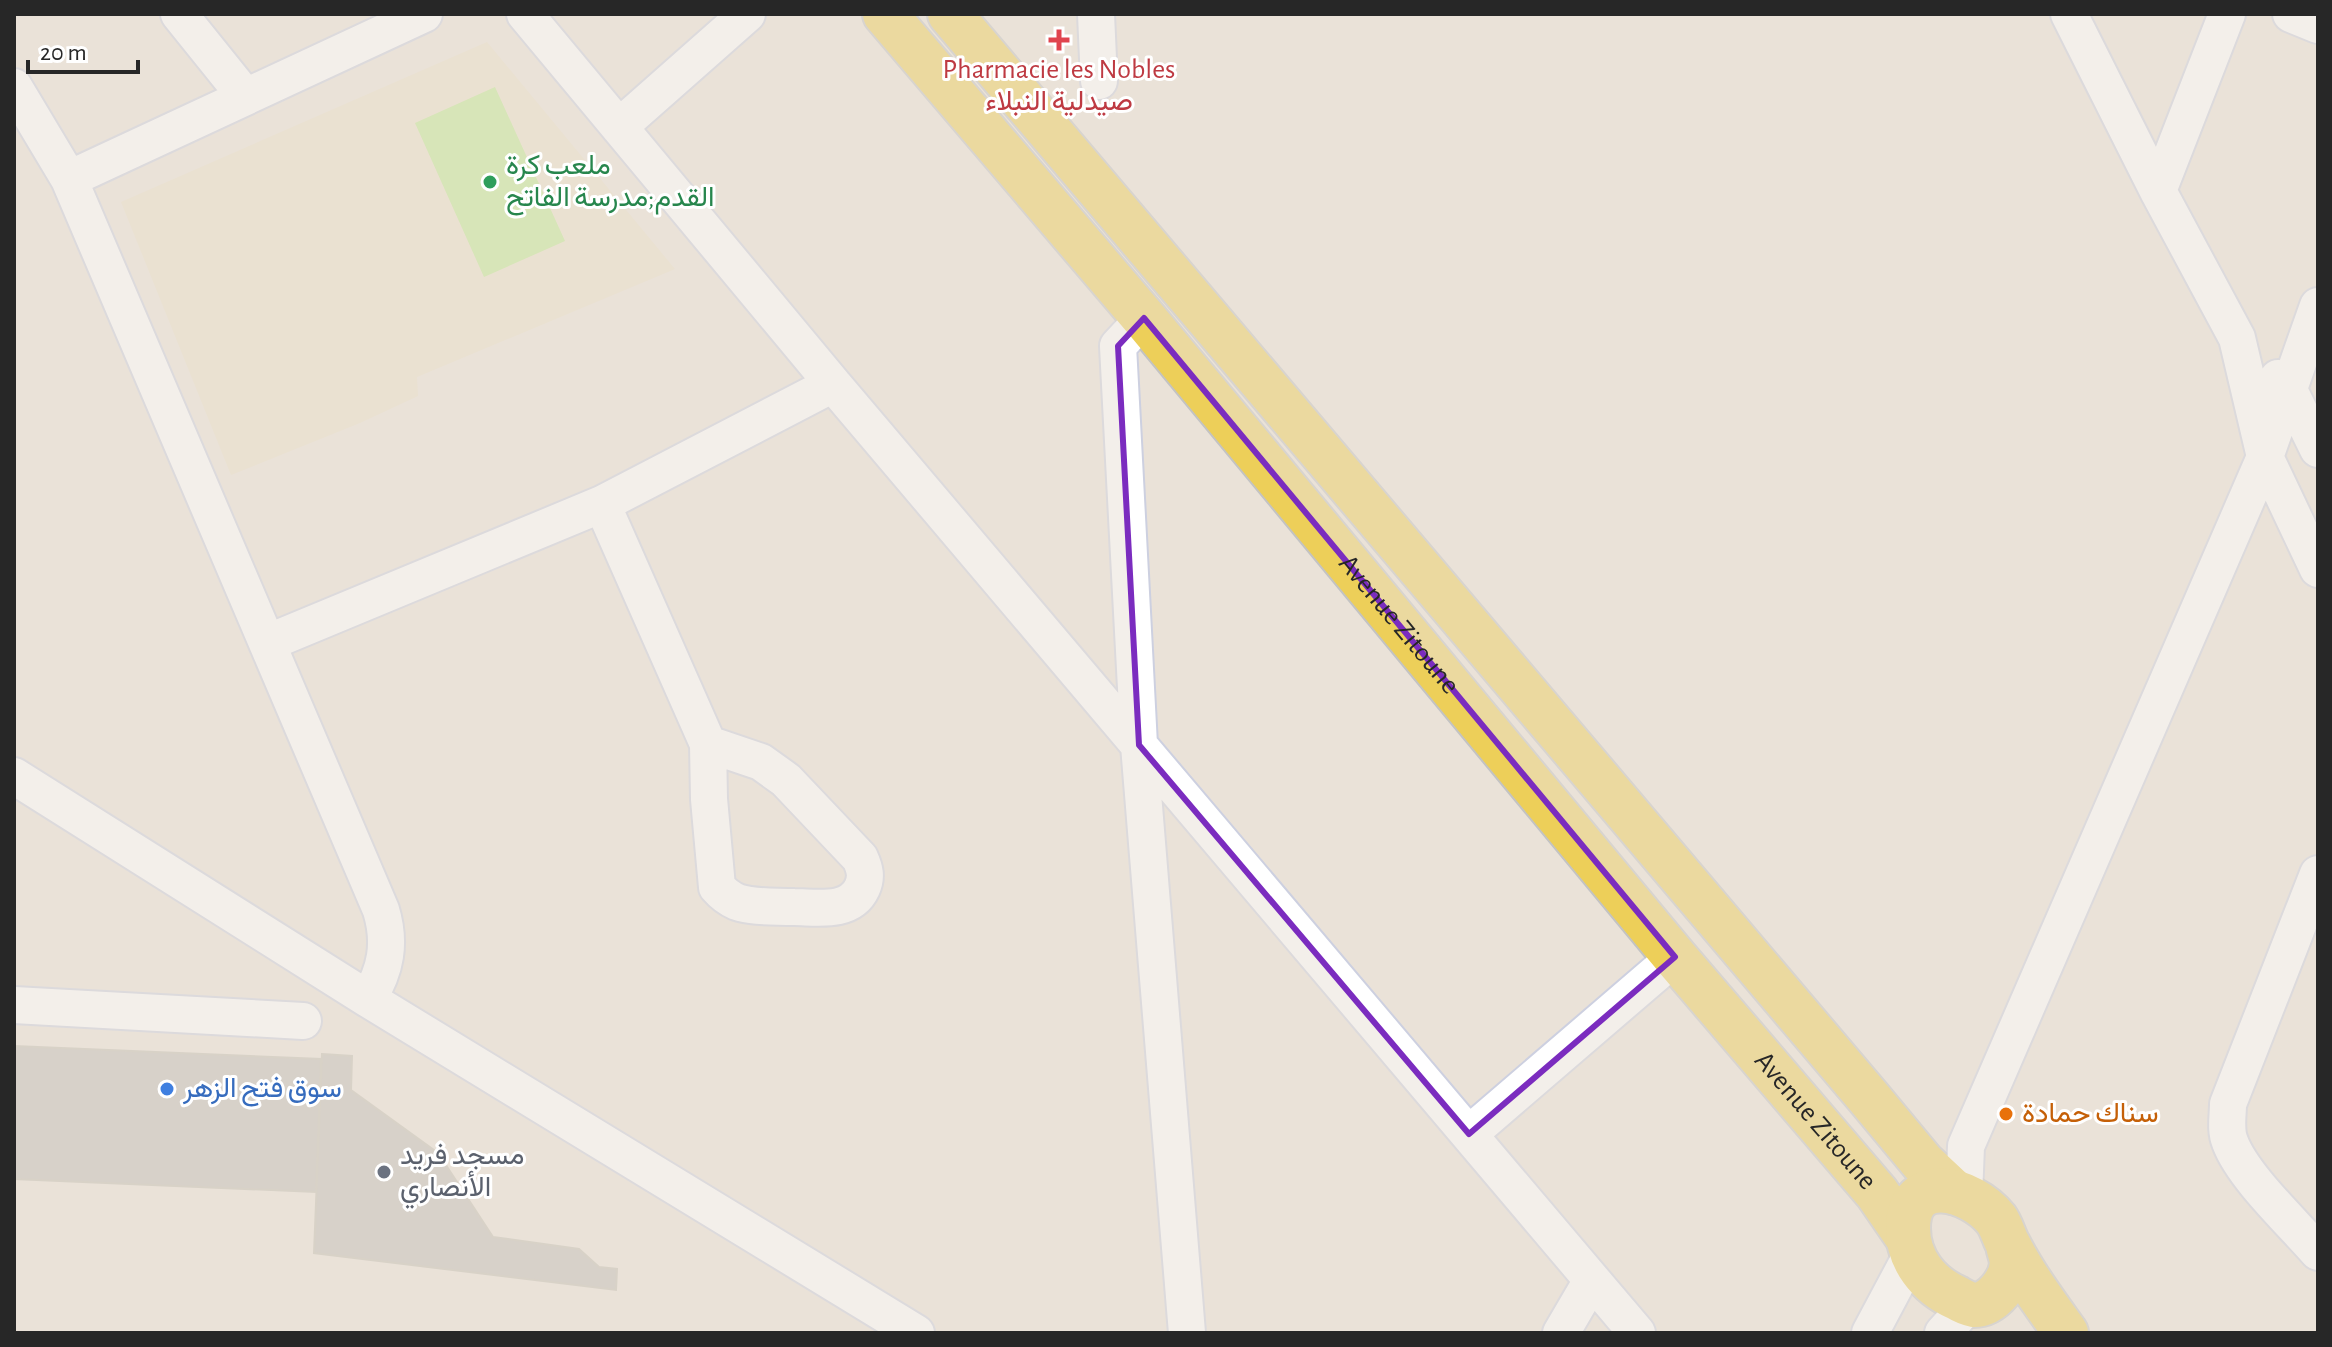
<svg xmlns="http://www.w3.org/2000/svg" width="2332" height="1347" font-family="'Alegreya Sans',Vazirmatn,sans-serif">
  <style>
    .education { fill: #ece1c7 }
    .pitch { fill: #c0e890 }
    .building { fill: #c1bcb5; stroke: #c4beb2; stroke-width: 2 }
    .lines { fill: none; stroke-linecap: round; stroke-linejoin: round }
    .minor-casing { stroke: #cdd0e0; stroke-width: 40 }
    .major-casing { stroke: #c3c3c3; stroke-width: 48 }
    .minor { stroke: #fff; stroke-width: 36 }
    .major { stroke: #edcf59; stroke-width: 44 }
    .marked { fill: none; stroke: #7b2cbf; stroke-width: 6; stroke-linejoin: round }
    .health-dot { fill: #e0444e; stroke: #fff; stroke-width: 3 }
    .leisure-dot { fill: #2e9e5b; stroke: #fff; stroke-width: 3 }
    .shop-dot { fill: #3f7fe0; stroke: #fff; stroke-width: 3 }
    .food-dot { fill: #e8710a; stroke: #fff; stroke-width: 3 }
    .worship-dot { fill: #6b7280; stroke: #fff; stroke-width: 3 }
    .labels { text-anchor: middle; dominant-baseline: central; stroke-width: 6; stroke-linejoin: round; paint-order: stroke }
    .health-label { font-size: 28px; fill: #be3a42; stroke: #fff }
    .leisure-label { font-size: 28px; fill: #27864d; stroke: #fff; text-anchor: start }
    .street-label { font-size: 28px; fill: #272727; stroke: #fff }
    .shop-label { font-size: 28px; fill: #366cbe; stroke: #fff; text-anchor: start }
    .food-label { font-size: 28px; fill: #c56008; stroke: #fff; text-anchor: start }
    .worship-label { font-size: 28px; fill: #5b616d; stroke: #fff; text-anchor: start }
  </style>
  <rect width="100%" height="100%" fill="#eae2d8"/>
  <path class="education" d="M487 42 675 269 417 377 418 396 360 423 231 475 121 202Z"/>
  <path class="pitch" d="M495 87 565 241 484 277 415 123Z"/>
  <path class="building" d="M14 1046 321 1059 316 1192 14 1179Z
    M322 1054 352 1056 351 1090 438 1153 493 1237 579 1249 599 1267 617 1269 616 1290 314 1253Z"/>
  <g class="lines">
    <defs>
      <path id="minor" d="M179 14 245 96
        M525 14 833 384 1637 1333
        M1096 14 1099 81
        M2069 14 2158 191 2237 338 2265 457 2318 569
        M2291 14 2318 25
        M14 87 69 179 381 910C391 943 386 970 368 999
        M619 127 747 14
        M69 179 424 14
        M2158 191 2227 14
        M1144 318 1118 346 1139 745 1187 1333
        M2278 378 2288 388 2318 449
        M602 504 708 744 709 799 717 887C723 894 728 898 737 902 755 908 775 906 794 907 816 907 850 914 862 888 867 877 865 869 860 858L786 780 761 762 708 744
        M267 643 602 504 833 384
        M14 776 368 999 916 1333
        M2318 874 2228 1104C2228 1116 2225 1130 2230 1142 2243 1177 2293 1223 2318 1252
        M14 1005 303 1021
        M1469 1134 1675 957
        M1964 1196 1966 1146 2265 457 2318 306
        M1561 1333 1592 1280
        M1870 1333 1912 1254
        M1943 1333 1969 1304"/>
      <g id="major">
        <path id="s1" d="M885 14 1144 318 1675 957 1877 1193 1908 1238"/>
        <path d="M950 14 1869 1098 1923 1163 1954 1192"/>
        <path d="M2008 1245C2009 1251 2012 1258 2012 1263 2011 1281 1993 1305 1974 1305 1968 1304 1962 1301 1957 1298 1928 1285 1908 1260 1908 1228 1908 1171 1971 1188 1996 1219 2002 1227 2004 1238 2009 1246 2025 1277 2046 1305 2066 1333"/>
      </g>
    </defs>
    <use href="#minor" class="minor-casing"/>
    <use href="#major" class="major-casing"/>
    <use href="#minor" class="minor"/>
    <use href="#major" class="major"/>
  </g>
  <path d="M0 0H2332V1347H0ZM1144 318 1675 957 1469 1134 1139 745 1118 346Z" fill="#eae2d8" fill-opacity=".55" fill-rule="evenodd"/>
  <path class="marked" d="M1144 318 1675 957 1469 1134 1139 745 1118 346Z"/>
  <path class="health-dot" d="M1055 28h8v8h8v8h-8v8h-8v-8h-8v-8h8z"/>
  <circle class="leisure-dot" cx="490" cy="182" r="8"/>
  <circle class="shop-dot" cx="167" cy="1089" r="8"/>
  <circle class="food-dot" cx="2006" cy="1114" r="8"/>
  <circle class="worship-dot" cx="384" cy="1172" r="8"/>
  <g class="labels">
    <g class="health-label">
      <text x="1059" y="70">Pharmacie les Nobles<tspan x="1059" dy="32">صيدلية النبلاء</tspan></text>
    </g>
    <g class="leisure-label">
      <text x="506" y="166">ملعب كرة<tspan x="506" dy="32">القدم;مدرسة الفاتح</tspan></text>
    </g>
    <g class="street-label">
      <text stroke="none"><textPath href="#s1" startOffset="798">Avenue Zitoune</textPath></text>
      <text stroke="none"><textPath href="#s1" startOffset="1446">Avenue Zitoune</textPath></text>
    </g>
    <g class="shop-label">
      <text x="183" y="1089">سوق فتح الزهر</text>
    </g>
    <g class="food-label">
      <text x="2022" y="1114">سناك حمادة</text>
    </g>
    <g class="worship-label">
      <text x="400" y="1156">مسجد فريد<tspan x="400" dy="32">الأنصاري</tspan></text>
    </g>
  </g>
  <rect width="2332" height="1347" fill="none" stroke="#272727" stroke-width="32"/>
  <path d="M28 60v12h110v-12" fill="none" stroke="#272727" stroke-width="4"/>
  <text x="40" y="60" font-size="24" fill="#272727" stroke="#ffffff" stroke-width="6" paint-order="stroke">20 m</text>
</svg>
